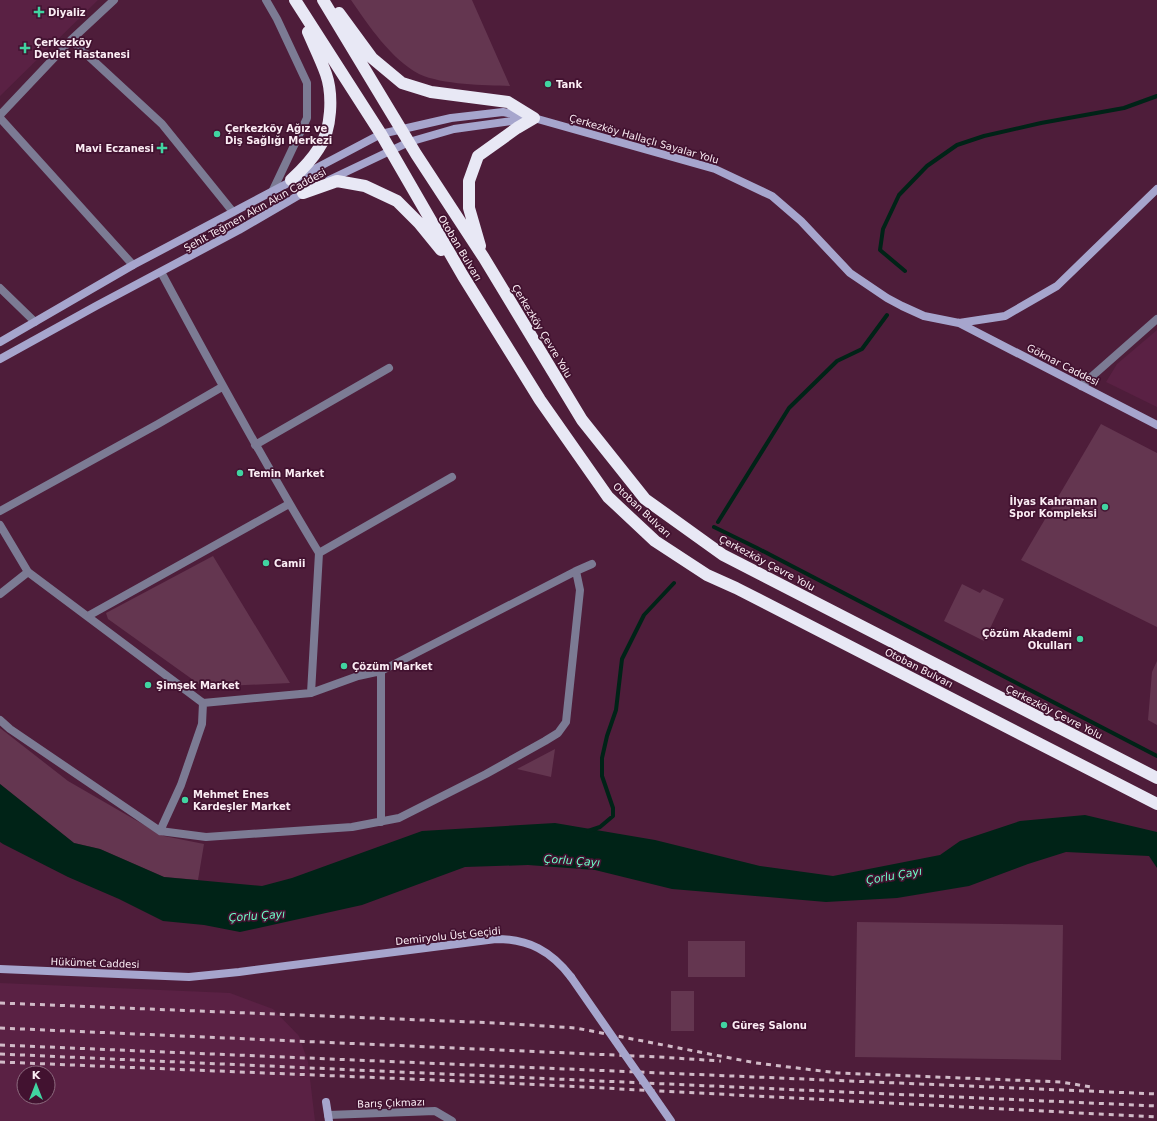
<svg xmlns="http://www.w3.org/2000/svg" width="1157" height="1121" font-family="'DejaVu Sans',sans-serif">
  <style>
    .built { fill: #5a2144; fill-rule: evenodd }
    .green { fill: #643650 }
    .water { fill: #002317 }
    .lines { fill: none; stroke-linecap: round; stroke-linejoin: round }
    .stream { stroke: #002317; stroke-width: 4 }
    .street { stroke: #7c7b94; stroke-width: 8 }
    .secondary { stroke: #a6a5cd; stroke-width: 8 }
    .highway { stroke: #e8e8f5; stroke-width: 12 }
    .rail { stroke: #d1bac7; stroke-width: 3; stroke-dasharray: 5 5; stroke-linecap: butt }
    .secondary-bridge { stroke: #a6a5cd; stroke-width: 8 }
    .poi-dot { fill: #41d4a1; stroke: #421230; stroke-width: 1.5 }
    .labels { text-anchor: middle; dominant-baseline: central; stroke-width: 3.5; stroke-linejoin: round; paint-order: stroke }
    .poi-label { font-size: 10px; font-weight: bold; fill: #fbedf4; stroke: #421230; text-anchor: start }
    .street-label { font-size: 10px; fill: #fbedf4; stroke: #421230 }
    .water-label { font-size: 11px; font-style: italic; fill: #6cfec7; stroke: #421230 }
  </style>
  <rect width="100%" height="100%" fill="#4e1d3a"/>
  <path class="built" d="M0 0H98L0 96Z
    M1157 330V407L1106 382 1117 364Z
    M0 983 230 993 273 1009 299 1036 308 1062 315 1121H0ZM24 1073H48V1097H24Z"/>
  <path class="green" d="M351 0H472L510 86C484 85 443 85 419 74 391 59 369 26 351 0Z
    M1101 424 1157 453V627L1021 560Z
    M213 556 290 683 203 687 108 619 106 613Z
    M962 584 980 593 983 589 1004 599 984 641 944 621Z
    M1157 661V725L1148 720 1152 672Z
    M0 728 68 781 132 818 164 836 204 844 198 880 164 877 100 849 74 843 0 784Z
    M555 749 551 777 517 769Z
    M857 922 1063 925 1061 1060 855 1057Z
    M688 941H745V977H688Z
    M671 991H694V1031H671Z"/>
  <path class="water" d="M0 784 74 843 100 849 164 877 262 886 292 878 422 831 555 823 655 840 760 866 833 876 940 855 960 841 1020 821 1085 815 1157 832V868L1149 856 1066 852 1028 864 969 886 897 898 826 902 672 889 595 870 528 865 465 867 362 905 240 932 204 925 163 921 119 899 68 877 3 844 0 842Z"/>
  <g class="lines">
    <path class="stream" d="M905 271 880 250 883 229 899 195 927 166 957 145 984 136 1041 123 1124 108 1157 96
      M718 522 789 408 837 361 862 349 887 315
      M714 527 757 548 1157 756
      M588 831 600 827 613 816V808L602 776V758L607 736 616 710 622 659 644 615 674 583"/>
    <path class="street" d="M266 0 277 19 307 83V118L273 190
      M71 40 162 124 233 212
      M0 115 71 40 114 0
      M0 118 133 265
      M161 272C212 367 263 461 319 553L452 477
      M0 288 35 322
      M1081 386 1157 319
      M255 445 389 368
      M0 511 158 424 222 387
      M0 525 28 572 203 703 311 693 319 553
      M0 594 28 572
      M88 616 289 504
      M311 693 358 676 381 671 576 571 592 564
      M0 720 10 729 160 831 206 837 352 827 399 818 486 774 545 741 558 733 566 722 580 590 576 571
      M381 822V671
      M160 831 181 785 202 724 203 703
      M328 1115 435 1111 452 1121"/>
    <path class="secondary" d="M329 180 409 142 454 129 526 119
      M959 323 1157 425
      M0 342 133 265 381 134 451 118 503 112 534 118 715 169 772 196 801 221 850 273 887 298 902 306 924 316 959 323 1005 316 1057 286 1157 189
      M0 359 96 306 239 230 306 191
      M0 969 189 977 239 972 496 939C529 939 551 951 571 977
      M326 1102 329 1121"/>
    <path class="highway" d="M295 0 381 134 463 276 540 400 608 497 655 541 707 575 736 588 1157 804
      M323 0 416 154 484 258 582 420 645 499 723 555 1157 778
      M339 13 372 58 402 83 431 92 508 102 534 118 517 128 478 156 469 181V208L480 246
      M291 180C302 170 311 161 319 148 332 130 333 94 326 74 321 60 314 46 308 32
      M303 193 337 181 365 186 397 201 419 223 441 250"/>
    <path class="rail" d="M0 1003 497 1023 576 1028 756 1063 838 1073 1061 1082 1091 1087
      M0 1028 659 1057 721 1061
      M0 1045 1157 1094
      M0 1054 1157 1106
      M0 1062 507 1083 1157 1117"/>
    <path class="secondary-bridge" d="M571 977 671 1121"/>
  </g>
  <g class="poi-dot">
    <path d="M37 6h4v4h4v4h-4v4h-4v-4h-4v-4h4z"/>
    <path d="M23 42h4v4h4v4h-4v4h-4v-4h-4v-4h4z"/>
    <circle cx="548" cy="84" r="4"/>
    <circle cx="217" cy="134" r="4"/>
    <path d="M160 142h4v4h4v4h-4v4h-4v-4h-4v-4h4z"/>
    <circle cx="240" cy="473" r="4"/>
    <circle cx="1105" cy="507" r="4"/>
    <circle cx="266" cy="563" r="4"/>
    <circle cx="1080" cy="639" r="4"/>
    <circle cx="344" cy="666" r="4"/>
    <circle cx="148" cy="685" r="4"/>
    <circle cx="185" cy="800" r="4"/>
    <circle cx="724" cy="1025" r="4"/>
  </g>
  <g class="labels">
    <g class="poi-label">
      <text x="48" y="12">Diyaliz</text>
      <text x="34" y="42">Çerkezköy<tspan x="34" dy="12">Devlet Hastanesi</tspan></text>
      <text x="556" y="84">Tank</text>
      <text x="225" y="128">Çerkezköy Ağız ve<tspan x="225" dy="12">Diş Sağlığı Merkezi</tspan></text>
      <text x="154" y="148" text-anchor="end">Mavi Eczanesi</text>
      <text x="248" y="473">Temin Market</text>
      <text x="1097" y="501" text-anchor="end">İlyas Kahraman<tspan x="1097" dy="12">Spor Kompleksi</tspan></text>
      <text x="274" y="563">Camii</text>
      <text x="1072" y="633" text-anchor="end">Çözüm Akademi<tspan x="1072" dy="12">Okulları</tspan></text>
      <text x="352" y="666">Çözüm Market</text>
      <text x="156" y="685">Şimşek Market</text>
      <text x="193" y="794">Mehmet Enes<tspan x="193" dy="12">Kardeşler Market</tspan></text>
      <text x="732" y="1025">Güreş Salonu</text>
    </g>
    <g class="street-label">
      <text transform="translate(644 139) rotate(16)">Çerkezköy Hallaçlı Sayalar Yolu</text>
      <text transform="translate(255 210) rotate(-29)">Şehit Teğmen Akın Akın Caddesi</text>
      <text transform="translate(460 248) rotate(59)">Otoban Bulvarı</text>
      <text transform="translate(542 331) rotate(59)">Çerkezköy Çevre Yolu</text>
      <text transform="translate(1063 365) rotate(27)">Göknar Caddesi</text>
      <text transform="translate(642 510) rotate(43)">Otoban Bulvarı</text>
      <text transform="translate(767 563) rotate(28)">Çerkezköy Çevre Yolu</text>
      <text transform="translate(919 668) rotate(27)">Otoban Bulvarı</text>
      <text transform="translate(1054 712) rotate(27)">Çerkezköy Çevre Yolu</text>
      <text transform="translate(448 936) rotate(-6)">Demiryolu Üst Geçidi</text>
      <text transform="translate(95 963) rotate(2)">Hükümet Caddesi</text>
      <text transform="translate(391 1103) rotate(-2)">Barış Çıkmazı</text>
    </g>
    <g class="water-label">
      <text transform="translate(572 861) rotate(4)">Çorlu Çayı</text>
      <text transform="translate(894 876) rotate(-10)">Çorlu Çayı</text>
      <text transform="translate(257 916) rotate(-4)">Çorlu Çayı</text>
    </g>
  </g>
  <g transform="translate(36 1085)"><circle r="19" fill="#421230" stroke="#8c6a7e"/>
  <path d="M0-3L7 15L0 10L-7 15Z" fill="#41d4a1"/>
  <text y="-6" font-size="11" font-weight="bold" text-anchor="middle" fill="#fbedf4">K</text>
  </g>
</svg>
